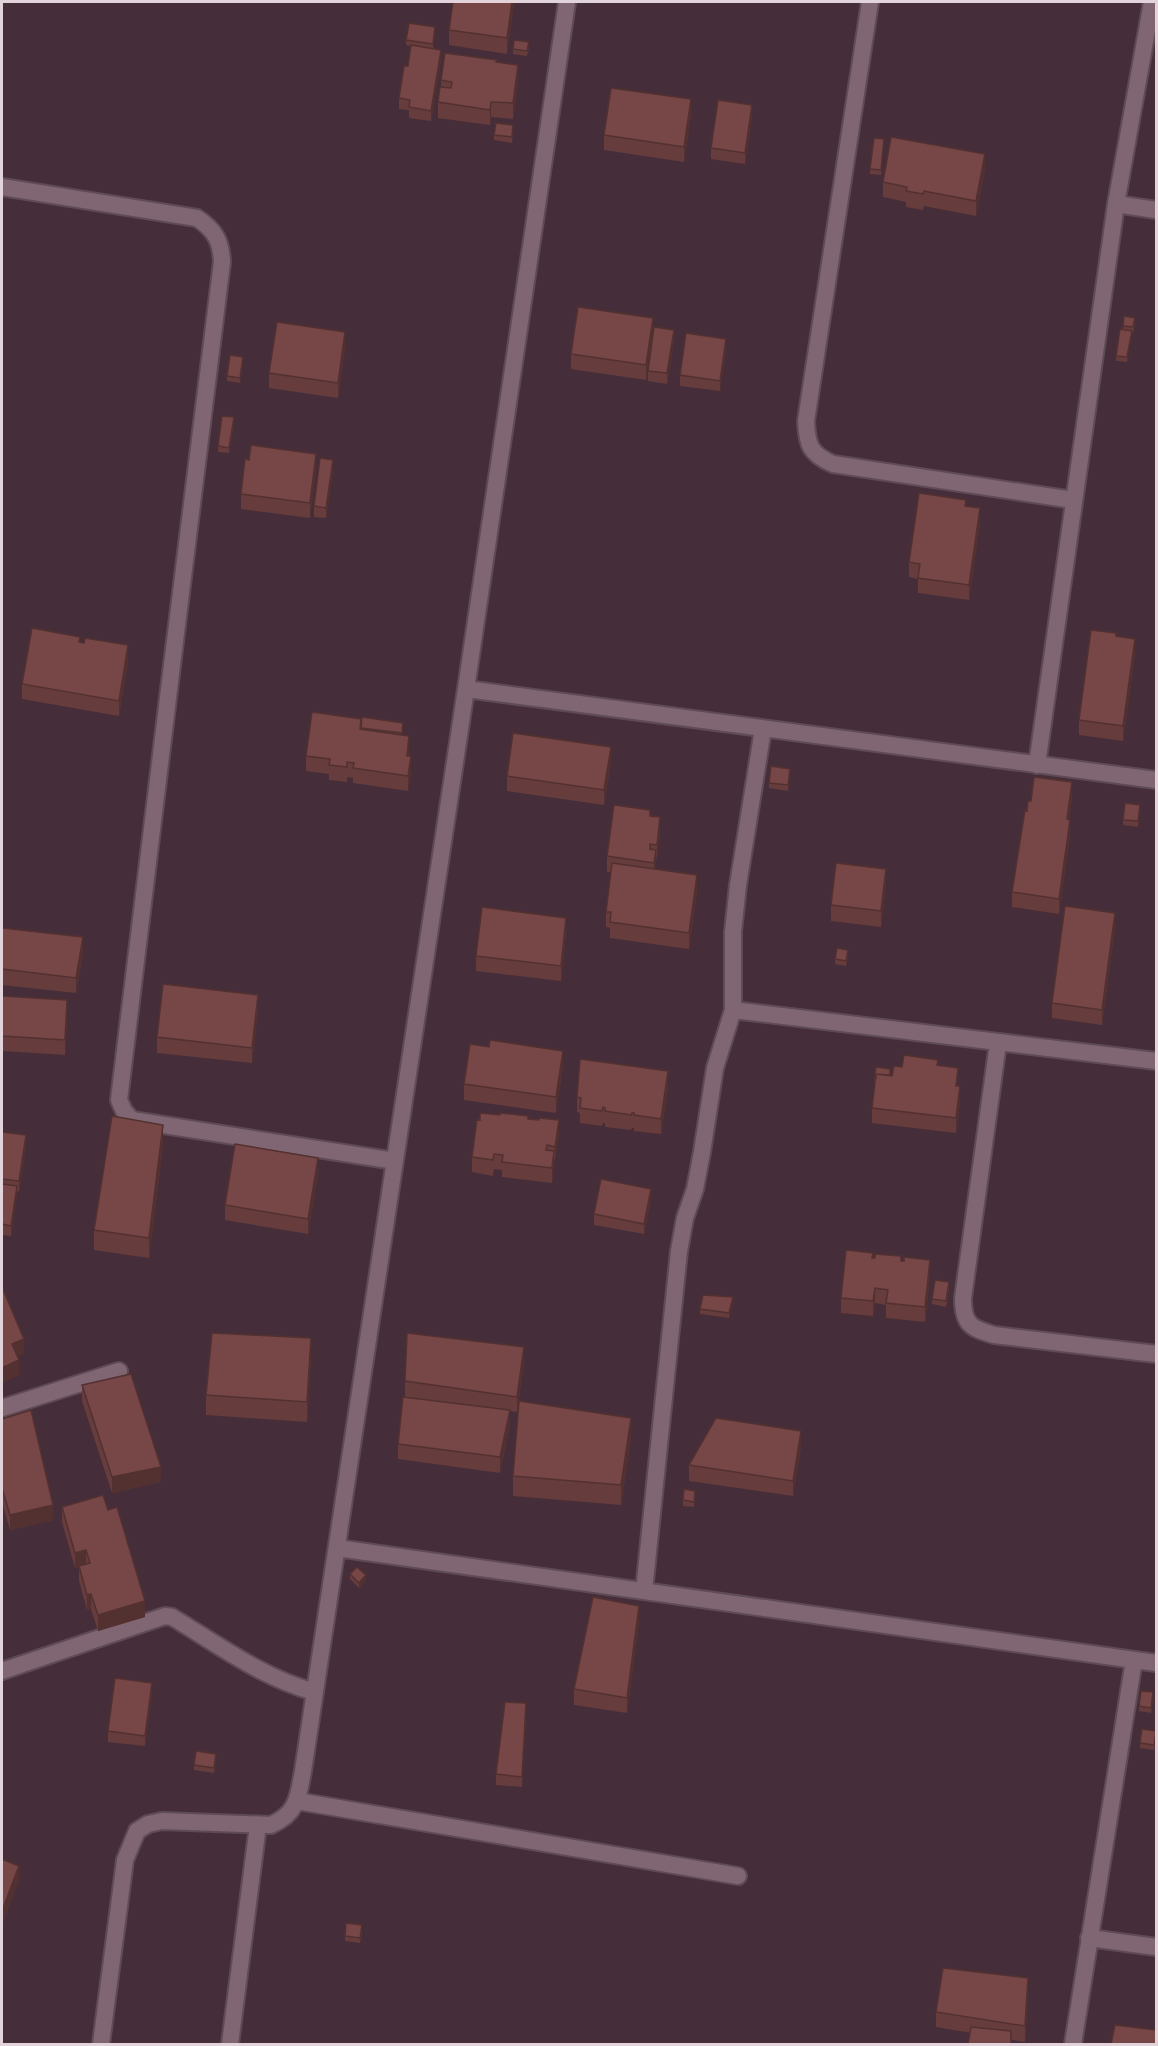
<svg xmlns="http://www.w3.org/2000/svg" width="1158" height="2046" font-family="'IBM Plex Sans',sans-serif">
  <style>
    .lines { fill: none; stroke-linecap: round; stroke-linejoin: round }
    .minor-casing { stroke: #5f4b55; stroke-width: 20 }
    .minor { stroke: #806673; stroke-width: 16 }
    .wall { fill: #663c3c }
    .shaded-wall { fill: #533131 }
    .building { fill: #774646; stroke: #533131; stroke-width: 1.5 }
  </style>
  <rect width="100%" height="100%" fill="#452e3a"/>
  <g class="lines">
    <defs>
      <path id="minor" d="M870 2 806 421C807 445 810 454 833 464L1073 500
        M2 187 197 218C215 230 221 241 222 262 189 542 151 820 119 1100L124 1111 132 1120 395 1161
        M1116 204 1156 210
        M466 689 1156 780
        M1037 765 1116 204 1152 2
        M733 1010V932L738 885 763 729
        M998 1043 963 1298C963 1325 971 1328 994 1335L1156 1354
        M2 1408 119 1371
        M337 1548 1156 1663
        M644 1591 679 1251 685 1218 695 1189 702 1152 715 1068 733 1010 1156 1061
        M2 1671 165 1616 172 1617C217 1644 264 1679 315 1692
        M297 1801 738 1876
        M1089 1938 1156 1947
        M101 2044 125 1860 137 1831 148 1824 162 1821 271 1825C298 1813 298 1797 303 1771L466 689 567 2
        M230 2044 258 1825
        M1073 2044 1134 1660"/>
    </defs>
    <use href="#minor" class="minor-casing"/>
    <use href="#minor" class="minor"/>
  </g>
  <path class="wall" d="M453 2H514L507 54 449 45V30Z
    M435 32 433 48 441 60 431 121 409 118V110L399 109V98L408 66 411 46 406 45V40Z
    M529 47 527 56 513 54V49Z
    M497 62 518 81 513 119 491 117 490 125 438 118V102L441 87V80Z
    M691 115 684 162 604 150V135Z
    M752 115 745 164 711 159V148Z
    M513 130 512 143 494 140V135Z
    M884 144 881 175 870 174V169Z
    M985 169 976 216 924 206 923 210 906 207V202L883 197V182Z
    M1135 323 1133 333 1132 332 1127 362 1116 361V356L1123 329V326Z
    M653 333 646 380 571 369V354Z
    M674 340 667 384 648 381V371Z
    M345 347 338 398 269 388V373Z
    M726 350 720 391 680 386V375Z
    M243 362 240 383 227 381V376Z
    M234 423 229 453 218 452V446Z
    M316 469 310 518 241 509V494Z
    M333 470 326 518 314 517V506Z
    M966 506 980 523 969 600 918 593V579L909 577V562Z
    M1116 636 1135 654 1123 741 1079 735V720Z
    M128 661 119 716 22 699V684Z
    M312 712 403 728 402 735 409 751V756L411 771 408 791 353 783V778L347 777V782L329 780V774L306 771V756Z
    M611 762 604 805 507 791V776Z
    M790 774 788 791 769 788V783Z
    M1072 798 1069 819 1070 835 1059 914 1012 907V892L1027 811 1031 801Z
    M1140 810 1138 827 1123 825V820Z
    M650 816 660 833 655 869 697 890 689 949 610 938V928L606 927V912L611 872H607V856Z
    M886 884 881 927 831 921V905Z
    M2 928 83 953 76 993 2 985Z
    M1115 928 1102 1025 1052 1018V1003Z
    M566 933 561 981 476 971V956Z
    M848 955 846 966 835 964V959Z
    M2 996 67 1015 65 1055 2 1051Z
    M258 1010 252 1063 157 1053V1037Z
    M938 1065 958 1086 960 1101 956 1133 872 1123V1108L875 1083H874V1078L892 1076 902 1067Z
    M563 1066 556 1113 464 1100V1084Z
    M668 1087 661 1134 634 1131V1128H632L631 1130 605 1127V1123H603L602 1126 580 1123V1113L577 1112V1097Z
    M528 1119 559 1136 554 1162 552 1183 502 1177V1170L494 1169 493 1176 472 1172V1157Z
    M2 1132 26 1146 19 1192 17 1191 11 1236 2 1235Z
    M163 1145 149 1258 94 1250V1230Z
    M318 1173 308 1234 225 1220V1205Z
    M651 1199 644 1234 594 1225V1214Z
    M873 1258 901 1261 930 1275 925 1322 886 1318V1305L875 1303 873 1316 841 1313V1298Z
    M949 1287 946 1307 932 1304V1299Z
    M733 1302 729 1318 700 1314V1309Z
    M311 1358 307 1422 206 1415V1395Z
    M524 1362 517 1412 510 1411V1425L500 1473 398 1459V1444L405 1396V1381Z
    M82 1385 161 1482 112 1493 82 1401Z
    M2 1419 53 1520 10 1530 2 1503Z
    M631 1438 621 1505 513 1496V1476Z
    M801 1446 793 1496 689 1481V1465Z
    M695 1496 694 1507 683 1506V1500Z
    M62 1507 108 1510 145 1617 98 1631 91 1609 87 1610 79 1581V1567L75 1568 62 1522Z
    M350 1574 366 1580 359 1588 350 1579Z
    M639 1622 627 1713 574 1705V1689Z
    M152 1693 145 1746 108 1742V1731Z
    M1153 1698 1151 1713 1139 1711V1706Z
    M526 1713 522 1787 496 1785V1774Z
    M1156 1736 1154 1750 1140 1748V1743Z
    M216 1759 214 1773 194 1770V1765Z
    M362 1931 360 1943 345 1941V1936Z
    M1028 1993 1025 2042 936 2027V2012Z"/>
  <path class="shaded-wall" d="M512 2H514L507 54V38Z
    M441 50V60L431 121V111Z
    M518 65V81L513 119V103Z
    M691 99V115L684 162V147Z
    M491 102V117L490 125V110Z
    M752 105V115L745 164V153Z
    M985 154V169L976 216V201Z
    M653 318V333L646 380V365Z
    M674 330V340L667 384V373Z
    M1132 331V336L1127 362V357Z
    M345 332V347L338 398V383Z
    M726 339V350L720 391V381Z
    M316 454V469L310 518V503Z
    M333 460V470L326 518V508Z
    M980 508V523L969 600V585Z
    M1135 639V654L1123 741V726Z
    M128 645V661L119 716V701Z
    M409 736V751L407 771V756Z
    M611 747V762L604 805V790Z
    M411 756V771L408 791V776Z
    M1072 782V798L1067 834V819Z
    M660 817V833L657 860V845Z
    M1070 820V835L1059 914V899Z
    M656 850V865L654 878V863Z
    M886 869V884L881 927V911Z
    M697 875V890L689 949V933Z
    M1115 913V928L1102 1025V1010Z
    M566 918V933L561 981V966Z
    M83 937V953L76 993V978Z
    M258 995V1010L252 1063V1048Z
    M67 1000V1015L65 1055V1040Z
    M563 1051V1066L556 1113V1097Z
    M668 1071V1087L661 1134V1119Z
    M960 1086V1101L956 1133V1118Z
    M559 1120V1136L555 1162V1147Z
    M163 1125V1145L149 1258V1238Z
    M26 1135V1146L19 1192V1181Z
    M554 1151V1166L552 1183V1168Z
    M318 1158V1173L308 1234V1219Z
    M17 1186V1196L11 1236V1226Z
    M651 1189V1199L644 1234V1224Z
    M930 1260V1275L925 1322V1307Z
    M875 1288V1303L873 1316V1301Z
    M733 1297V1302L729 1318V1313Z
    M311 1338V1358L307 1422V1402Z
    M24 1339V1354L12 1359V1344Z
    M524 1347V1362L517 1412V1397Z
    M19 1360V1376L2 1383V1368Z
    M510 1410V1425L500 1473V1457Z
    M631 1418V1438L621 1505V1485Z
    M801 1431V1446L793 1496V1481Z
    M161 1467V1482L112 1493V1477Z
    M53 1505V1520L10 1530V1515Z
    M86 1550V1565L75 1568V1553Z
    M366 1575V1580L359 1588V1583Z
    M91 1594V1609L87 1610V1595Z
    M145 1601V1617L98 1631V1615Z
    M639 1606V1622L627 1713V1698Z
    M152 1683V1693L145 1746V1736Z
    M526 1703V1713L522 1787V1777Z
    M19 1866V1881L2 1926V1911Z
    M1028 1978V1993L1025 2042V2026Z"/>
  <path class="building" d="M453 2H512L507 38 449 30Z
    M409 23 435 27 433 44 406 40Z
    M514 40 529 42 527 51 513 49Z
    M411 45 441 50 431 111 409 107 410 100 399 98 404 66H408Z
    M445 53 497 60 496 62 518 65 513 103 491 102 490 110 438 102 440 87 451 88 452 82 441 80Z
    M611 88 691 99 684 147 604 135Z
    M718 100 752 105 745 153 711 148Z
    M496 123 513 125 512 137 494 135Z
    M891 137 985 154 976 201 924 191 923 194 906 191 907 187 883 182Z
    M874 138 884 139 881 170 870 169Z
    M578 307 653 318 646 365 571 354Z
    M1124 316 1135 318 1133 327 1123 326Z
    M277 322 345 332 338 383 269 373Z
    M654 327 674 330 667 373 648 371Z
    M1120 329 1132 331 1127 357 1116 356Z
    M686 333 726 339 720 381 680 375Z
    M230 355 243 357 240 378 227 376Z
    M222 416 234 417 229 448 218 446Z
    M251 445 316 454 310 503 241 494 245 459 249 460Z
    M320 458 333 460 326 508 314 506Z
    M919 493 966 500 965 506 980 508 969 585 918 578 920 564 909 562Z
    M32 628 80 637 79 642 84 643 85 638 128 645 119 701 22 684Z
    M1091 630 1116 633V636L1135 639 1123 726 1079 720Z
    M312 712 361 719 360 729 409 736 407 756H411L408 776 353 768 354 763 347 762V767L329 765 330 759 306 756Z
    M362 717 403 723 402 733 361 728Z
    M513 733 611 747 604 790 507 776Z
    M771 766 790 769 788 785 769 783Z
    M1034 777 1072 782 1067 819 1070 820 1059 899 1012 892 1025 810 1027 811 1028 801H1031Z
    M1125 803 1140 805 1138 821 1123 820Z
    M614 805 650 810V816L660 817 657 845 650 844V849L656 850 654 863 607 856Z
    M612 863 697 875 689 933 610 922 611 912H606Z
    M836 863 886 869 881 911 831 905Z
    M1065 906 1115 913 1102 1010 1052 1003Z
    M482 907 566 918 561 966 476 956Z
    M2 928 83 937 76 978 2 969Z
    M837 948 848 950 846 961 835 959Z
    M163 984 258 995 252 1048 157 1037Z
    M2 996 67 1000 65 1040 2 1036Z
    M490 1040 563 1051 556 1097 464 1084 470 1044 489 1047Z
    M904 1055 938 1060 937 1065 958 1068 956 1086H960L956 1118 872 1108 876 1074 892 1076 894 1066 902 1067Z
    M580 1059 668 1071 661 1119 634 1115V1113H632L631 1115 605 1111V1108L603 1107 602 1111 580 1108 581 1098 577 1097Z
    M876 1067 890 1069V1075L876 1074V1078H874Z
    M480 1113 500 1115V1113L528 1116V1119L539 1120V1118L559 1120 555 1147 547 1145 546 1150 554 1151 552 1168 502 1162 503 1155 494 1154 493 1160 472 1157 477 1119 480 1120Z
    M112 1116 163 1125 149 1238 94 1230Z
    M2 1132 26 1135 19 1181 2 1179Z
    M235 1144 318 1158 308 1219 225 1205Z
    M601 1179 651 1189 644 1224 594 1214Z
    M2 1184 17 1186 11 1226 2 1224Z
    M846 1250 873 1253 872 1258H875V1254L901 1256V1261H904V1257L930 1260 925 1307 886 1303 888 1290 875 1288 873 1301 841 1298Z
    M935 1280 949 1282 946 1301 932 1299Z
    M2 1287 24 1339 12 1344 19 1360 2 1368Z
    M703 1295 733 1297 729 1313 700 1309Z
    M212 1333 311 1338 307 1402 206 1395Z
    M407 1333 524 1347 517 1397 405 1381Z
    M131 1374 161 1467 112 1477 82 1385Z
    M403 1397 510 1410 500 1457 398 1444Z
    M519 1401 631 1418 621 1485 513 1476Z
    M31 1410 53 1505 10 1515 2 1488V1419Z
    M716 1418 801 1431 793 1481 689 1465Z
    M684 1489 695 1491 694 1502 683 1500Z
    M103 1495 108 1510 117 1507 145 1601 98 1615 91 1594 87 1595 79 1566 90 1563 86 1550 75 1553 62 1507Z
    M357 1567 366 1575 359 1583 350 1574Z
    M593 1597 639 1606 627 1698 574 1689Z
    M115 1678 152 1683 145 1736 108 1731Z
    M1141 1691 1153 1692 1151 1708 1139 1706Z
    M505 1702 526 1703 522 1777 496 1774Z
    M1142 1729 1156 1731 1154 1745 1140 1743Z
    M196 1751 216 1754 214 1768 194 1765Z
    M2 1859 19 1866 2 1911Z
    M346 1923 362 1925 360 1938 345 1936Z
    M943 1968 1028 1978 1025 2026 936 2012Z
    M1115 2025 1156 2030V2044H1111Z
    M971 2027 1011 2031V2044H968Z"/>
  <rect width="1158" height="2046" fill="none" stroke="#e3d4db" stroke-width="6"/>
</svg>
